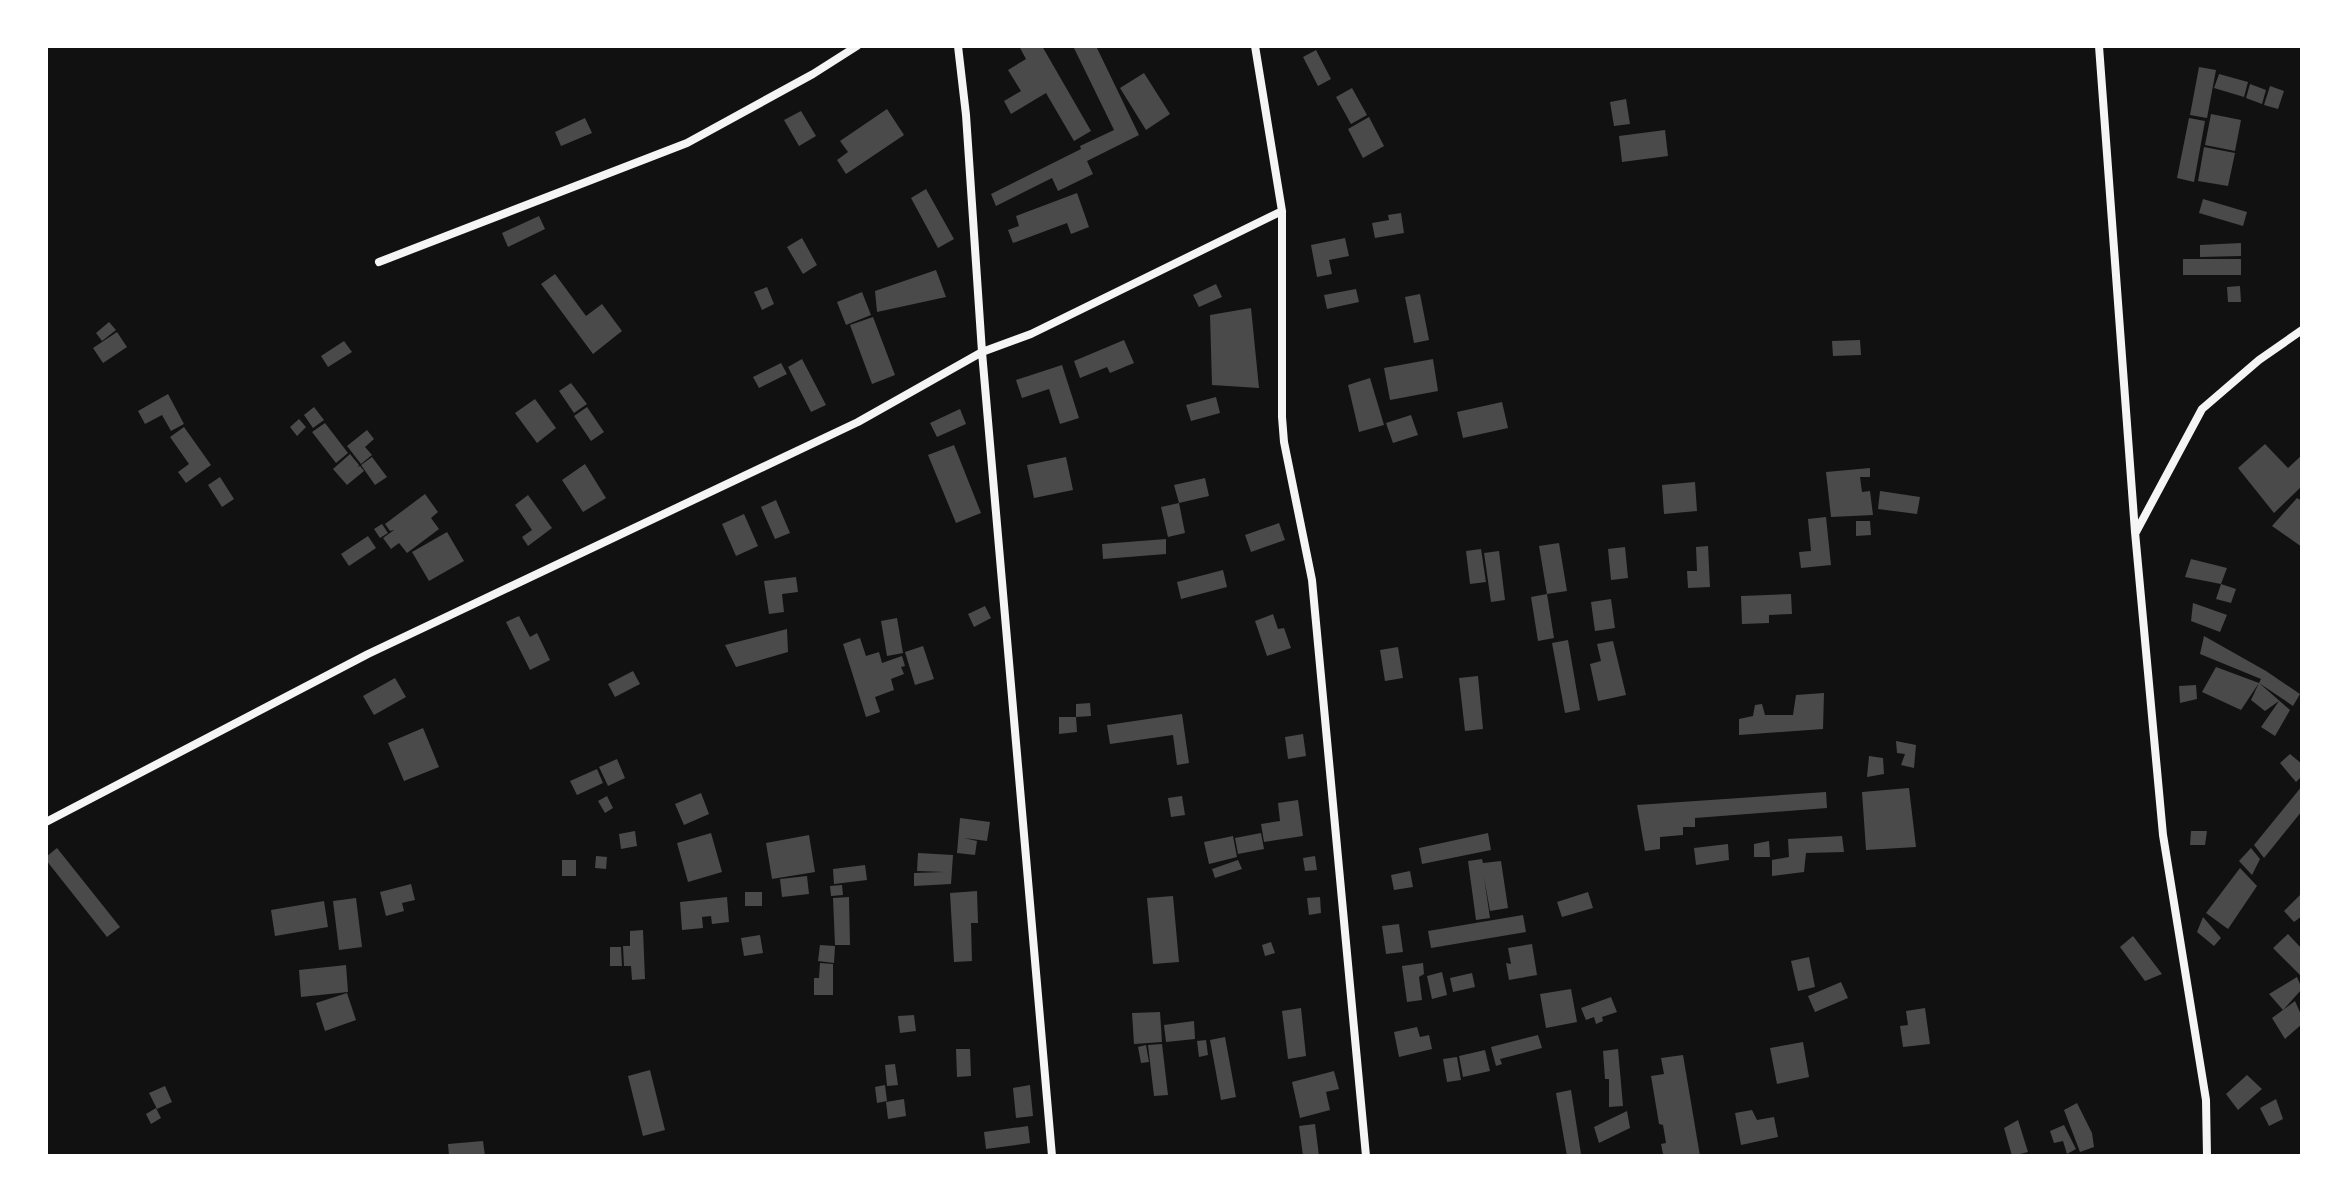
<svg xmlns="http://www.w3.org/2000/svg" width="2348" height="1202" font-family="'Noto Sans',sans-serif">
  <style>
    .building { fill: #4a4a4a }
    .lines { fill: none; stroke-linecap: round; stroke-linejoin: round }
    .minor { stroke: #f5f5f5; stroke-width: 8 }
  </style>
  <rect width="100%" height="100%" fill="#111"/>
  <path class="building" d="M1019 46H1042L1091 131 1074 141 1046 93 1011 114 1004 101 1021 91 1008 70 1026 59Z
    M1073 46H1096L1139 135 1087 161 1093 174 1058 191 1052 178 996 206 991 194 1081 149 1080 146 1114 130Z
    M1316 50 1331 79 1318 86 1303 57Z
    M2199 67 2216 70 2207 118 2190 115Z
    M1144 73 1170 114 1146 130 1120 88Z
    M2219 74 2248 82 2244 97 2214 88Z
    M2250 84 2266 90 2262 104 2246 98Z
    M2270 86 2284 91 2278 109 2264 105Z
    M1352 88 1367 115 1351 124 1336 97Z
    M1626 99 1630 124 1614 126 1610 102Z
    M887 109 904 135 846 174 837 160 848 152 840 141Z
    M801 111 816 136 799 146 784 120Z
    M2211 114 2241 120 2235 151 2205 145Z
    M1369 117 1384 146 1363 158 1348 129Z
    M585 118 592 133 561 146 555 132Z
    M2189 118 2205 121 2194 182 2177 178Z
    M1665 130 1668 156 1622 162 1619 136Z
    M2204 147 2235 153 2228 186 2198 181Z
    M926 189 954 239 938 248 911 198Z
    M1077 193 1089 227 1071 234 1067 223 1013 243 1008 230 1019 226 1016 216Z
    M2203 199 2247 212 2243 226 2199 213Z
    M1401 213 1404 233 1375 238 1372 223 1389 220 1388 215Z
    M539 216 545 229 508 247 502 233Z
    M802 238 817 265 803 274 787 247Z
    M1345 238 1349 256 1329 260 1332 274 1317 277 1311 245Z
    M2241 243V256L2200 257V245Z
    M2183 259H2241V275H2183Z
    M936 270 946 297 877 312 875 291Z
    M555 274 586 316 602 304 622 331 593 354 541 284Z
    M1216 284 1222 297 1199 307 1193 295Z
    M2240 286 2241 302H2228L2227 287Z
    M767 287 774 304 762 310 754 292Z
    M1356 289 1359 302 1327 309 1324 295Z
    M862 292 871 315 846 325 837 302Z
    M1420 294 1429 340 1414 343 1405 297Z
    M1251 308 1259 388 1212 385 1210 315Z
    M873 317 895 375 872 384 850 325Z
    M109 322 116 330 102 341 96 333Z
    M117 332 127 347 103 363 93 348Z
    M1124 340 1134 363 1110 373 1107 367 1080 378 1074 361Z
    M1860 340 1861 355 1833 356 1832 341Z
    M344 341 352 352 328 367 321 356Z
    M802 359 826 405 811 412 788 367Z
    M1433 359 1438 391 1390 400 1384 368Z
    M781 363 787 374 759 388 753 377Z
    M1062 365 1079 418 1060 424 1049 389 1022 398 1016 380Z
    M1370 378 1384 425 1359 432 1348 385Z
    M571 383 587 404 574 413 559 391Z
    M168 394 184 424 171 431 162 415 145 424 138 411Z
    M1216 397 1220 413 1191 421 1186 405Z
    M535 399 556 428 537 443 515 413Z
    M1502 402 1508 428 1463 438 1457 412Z
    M314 407 324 420 313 428 304 415Z
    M587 407 604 432 591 441 574 416Z
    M960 409 966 424 937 437 930 423Z
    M1411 415 1418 435 1393 443 1386 423Z
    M299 419 306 427 297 436 290 427Z
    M325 423 348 453 336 463 312 432Z
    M184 427 211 465 186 483 178 472 189 464 170 437Z
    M367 430 374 439 365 447 372 455 361 464 347 446Z
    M2265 444 2288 468 2302 455V486L2274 513 2238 468Z
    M954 445 981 513 956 523 928 455Z
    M350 454 359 465 358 467 360 466 364 471 347 485 333 469Z
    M372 457 387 477 375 485 361 465Z
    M1066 457 1073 490 1034 498 1027 465Z
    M585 464 606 498 583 512 562 480Z
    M1870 468V477H1860L1862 492 1870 491 1873 515 1831 517 1826 472Z
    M220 477 234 499 222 507 208 485Z
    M1205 478 1209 496 1179 503 1185 533 1168 537 1161 507 1179 503 1174 485Z
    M1695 482 1697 511 1664 514 1662 485Z
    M1880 491 1920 497 1917 514 1878 509Z
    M425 494 438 512 431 518 439 529 407 553 399 543 391 549 383 538 394 530 390 531 385 524Z
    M528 495 552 528 528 546 522 537 532 530 515 505Z
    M2297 498 2302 501V547L2272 526Z
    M776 500 790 533 775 539 761 507Z
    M744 514 758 546 736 556 722 524Z
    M1826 517 1831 565 1801 568 1799 552 1811 551 1808 519Z
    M1856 521H1870L1871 535 1856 536Z
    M1279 523 1285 540 1251 552 1245 535Z
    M382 524 388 533 380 538 374 529Z
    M447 532 464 561 429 581 412 552Z
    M368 536 376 548 349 566 341 554Z
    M1166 539V554L1103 559 1102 544Z
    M1559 543 1567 591 1547 594 1539 546Z
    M1708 546 1710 587 1688 588 1687 571H1697L1696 547Z
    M1625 547 1628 578 1611 580 1608 549Z
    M1481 549 1486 582 1470 584 1466 551Z
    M1499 551 1505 600 1491 602 1484 553Z
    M2191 559 2227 568 2221 584 2236 589 2231 603 2216 599 2221 584 2185 577Z
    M1223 570 1227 587 1181 599 1177 582Z
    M796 577 798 592 782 594 784 612 769 614 764 581Z
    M1547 594 1554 638 1538 641 1531 597Z
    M1791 594 1792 614 1769 615V623L1742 624 1741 596Z
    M1611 599 1615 628 1595 631 1591 602Z
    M2193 603 2227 615 2220 632 2191 621Z
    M985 606 991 618 974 627 968 614Z
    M1273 614 1278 629 1284 628 1291 648 1267 656 1255 621Z
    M519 616 530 637 537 633 550 660 530 670 506 622Z
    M897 618 903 653 887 656 881 621Z
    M787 629 788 652 736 667 725 645Z
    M2204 636 2266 671 2300 694 2293 706 2259 683 2290 710 2275 736 2261 727 2279 701 2265 711 2251 700 2259 683 2241 710 2202 692 2216 667 2259 683 2261 679 2200 654Z
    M860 638 866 656 879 652 882 663 902 656 905 666 901 667 904 674 891 679 894 690 875 697 880 712 866 717 843 644Z
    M1568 640 1580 710 1565 713 1552 643Z
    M1613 641 1626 695 1598 701 1590 664 1601 661 1597 644Z
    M923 646 934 679 915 685 905 652Z
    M1398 647 1403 678 1385 681 1380 650Z
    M633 671 640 684 615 697 608 684Z
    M1478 676 1483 729 1465 731 1459 678Z
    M395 678 406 697 374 715 363 696Z
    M2196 685 2197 699 2180 703 2179 686Z
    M1824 693 1823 729 1739 735V719L1753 716 1755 705 1762 704 1765 715H1793L1796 695Z
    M1090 703 1091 716 1076 717V704Z
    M1182 714 1189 763 1177 765 1173 735 1110 744 1107 725Z
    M1059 717H1076L1077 732 1059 734Z
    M423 728 439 767 404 781 388 743Z
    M1303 734 1306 756 1288 759 1285 737Z
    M1896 741 1916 745 1914 768 1901 765 1905 754 1897 753Z
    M2290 754 2302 764V776L2296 782 2280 763Z
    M1869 756 1883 758 1884 774 1867 777Z
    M617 759 625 778 608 786 599 767Z
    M597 769 603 783 577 795 570 781Z
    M2302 786V811L2264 858 2254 845Z
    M1909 788 1916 847 1866 850 1862 792Z
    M1826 792 1827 808 1695 818V827H1683V835L1660 837V849L1645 851 1637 805Z
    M701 793 709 814 684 825 675 804Z
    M607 796 613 808 605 813 598 801Z
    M1182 796 1185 815 1171 817 1168 798Z
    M1298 800 1303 836 1264 842 1261 824 1280 821 1278 803Z
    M960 818 990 822 987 841 964 838 977 841 975 855 957 853Z
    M635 831 637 846 621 849 619 834Z
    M2191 831H2207L2205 845H2190Z
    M711 833 722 872 688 882 677 843Z
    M1261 833 1264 849 1238 854 1235 838Z
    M1488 833 1491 850 1422 864 1419 848Z
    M809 835 815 872 772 879 766 843Z
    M1233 836 1237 857 1209 864 1204 842Z
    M1842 836 1844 852 1806 853 1804 872 1772 876V860L1789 857 1788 839Z
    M1769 841 1770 857H1754V844Z
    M1728 844 1729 860 1696 865 1694 848Z
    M57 848 120 927 107 937 46 860V857Z
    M2251 848 2260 859 2252 875 2239 861Z
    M918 853 953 855 951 884 914 886V873L944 872 917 871Z
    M596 856 607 857 606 869 595 868Z
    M1315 856 1317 870 1305 871 1303 858Z
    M1482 859 1483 863 1501 861 1508 908 1490 911 1484 877 1490 918 1476 920 1468 861Z
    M562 860H576V876H562Z
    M1238 860 1242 869 1215 878 1212 869Z
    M865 865 867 880 834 884 833 869Z
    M2240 868 2257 886 2228 929 2206 913Z
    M1410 871 1413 887 1394 890 1391 875Z
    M807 876 809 894 782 897 780 879Z
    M411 884 415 900 402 903 404 911 386 916 380 892Z
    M842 885 843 895 831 896 830 886Z
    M977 891 978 923H971L972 961 954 962 950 893Z
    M745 892H762V906H745Z
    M1588 892 1593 908 1562 917 1557 902Z
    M2302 893V916L2294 922 2284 911Z
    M1173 896 1179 962 1153 964 1147 898Z
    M727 897 729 922 712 924 711 916 702 917 703 928 682 930 680 902Z
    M849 897 850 945H835L833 898Z
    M1320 897 1321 913 1309 915 1307 898Z
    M356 898 362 947 339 950 333 901Z
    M324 901 328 927 275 936 271 910Z
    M1523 915 1526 932 1431 948 1428 931Z
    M2203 917 2221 938 2214 946 2197 932Z
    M1399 924 1403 952 1386 954 1382 926Z
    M643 930 645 979 632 980 631 966H624L623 946H630V931Z
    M2288 934 2302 949V977L2273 948Z
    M760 935 763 953 744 956 741 938Z
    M2133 936 2162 974 2145 981 2120 947Z
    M1271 942 1275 953 1265 956 1262 945Z
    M1532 944 1537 975 1509 980 1506 963 1511 964 1508 948Z
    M820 945 835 946 834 963 818 961Z
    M610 947H621L622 966H610Z
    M1809 957 1815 987 1798 991 1791 961Z
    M820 963 833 964V995H814V978H819Z
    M1423 963 1424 974 1419 977 1422 1000 1407 1002 1402 966Z
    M346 965 348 992 301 997 299 970Z
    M1442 972 1447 995 1432 999 1427 976Z
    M1472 973 1475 987 1453 992 1450 978Z
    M2297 977 2302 989 2283 1010 2269 994Z
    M1841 982 1848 998 1815 1012 1808 996Z
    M1571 989 1577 1022 1546 1028 1540 994Z
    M347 993 356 1020 325 1031 316 1003Z
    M1611 997 1617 1012 1602 1017 1603 1021 1596 1024 1594 1017 1586 1020 1581 1008Z
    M2295 1001 2302 1017V1024L2285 1039 2272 1018Z
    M1301 1008 1306 1056 1288 1059 1282 1011Z
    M1925 1008 1930 1044 1903 1047 1900 1026 1908 1025 1906 1011Z
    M1160 1012 1162 1042 1134 1044 1132 1013Z
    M914 1015 916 1031 900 1033 898 1016Z
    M1194 1021 1195 1039 1166 1042 1164 1025Z
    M1417 1027 1420 1037 1429 1035 1432 1049 1399 1057 1394 1032Z
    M1538 1035 1542 1048 1500 1059 1502 1064 1496 1066 1491 1047Z
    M1225 1037 1236 1097 1221 1100 1210 1040Z
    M1206 1040 1208 1055 1199 1057 1197 1041Z
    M1803 1042 1809 1077 1777 1084 1770 1048Z
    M1162 1044 1168 1095 1154 1096 1148 1045Z
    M1146 1045 1149 1062 1141 1063 1138 1047Z
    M956 1049H970L971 1076 957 1077Z
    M1618 1049 1623 1106 1609 1107V1079H1605L1603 1051Z
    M1485 1050 1490 1071 1463 1077 1459 1056Z
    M1683 1055 1700 1156H1668L1663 1154 1661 1144 1666 1143 1663 1125 1659 1124 1651 1076 1664 1074 1661 1058Z
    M1457 1057 1461 1080 1447 1082 1443 1059Z
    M895 1064 898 1085 887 1086 885 1065Z
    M650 1070 665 1130 643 1136 628 1076Z
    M1334 1071 1339 1089 1326 1092 1330 1110 1300 1118 1292 1082Z
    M2247 1075 2262 1089 2238 1110 2226 1094Z
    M885 1085 887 1101 877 1103 875 1087Z
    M1030 1085 1033 1116 1016 1118 1013 1088Z
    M165 1086 172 1102 157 1109 149 1093Z
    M1571 1090 1581 1154 1567 1156 1556 1093Z
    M904 1099 906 1116 888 1119 886 1102Z
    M2276 1099 2283 1119 2269 1126 2260 1108Z
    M2077 1103 2092 1133 2094 1147 2080 1152 2064 1110Z
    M156 1108 161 1118 151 1124 146 1114Z
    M1752 1110 1757 1120 1774 1117 1778 1137 1741 1145 1735 1113Z
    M1627 1111 1630 1128 1599 1143 1594 1127Z
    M2018 1120 2028 1152 2012 1156 2004 1128Z
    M1315 1124 1319 1156H1303L1299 1126Z
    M2064 1125 2076 1149 2067 1154 2063 1141 2054 1143 2050 1131Z
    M1028 1126 1030 1143 986 1149 984 1132Z
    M483 1141 485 1156H449L448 1144Z"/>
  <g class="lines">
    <path class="minor" d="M958 46 966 115 982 352 1052 1156
      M1255 46 1282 211V417L1284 442 1312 580 1366 1156
      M2099 46 2135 532 2163 835 2206 1100 2207 1156
      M379 262 687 143 813 74 857 46
      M2136 532 2202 409 2259 360 2302 330
      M46 822 368 654 858 422 982 352 1031 334 1282 211"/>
  </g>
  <rect width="2348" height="1202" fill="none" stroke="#ffffff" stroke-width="96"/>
</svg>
